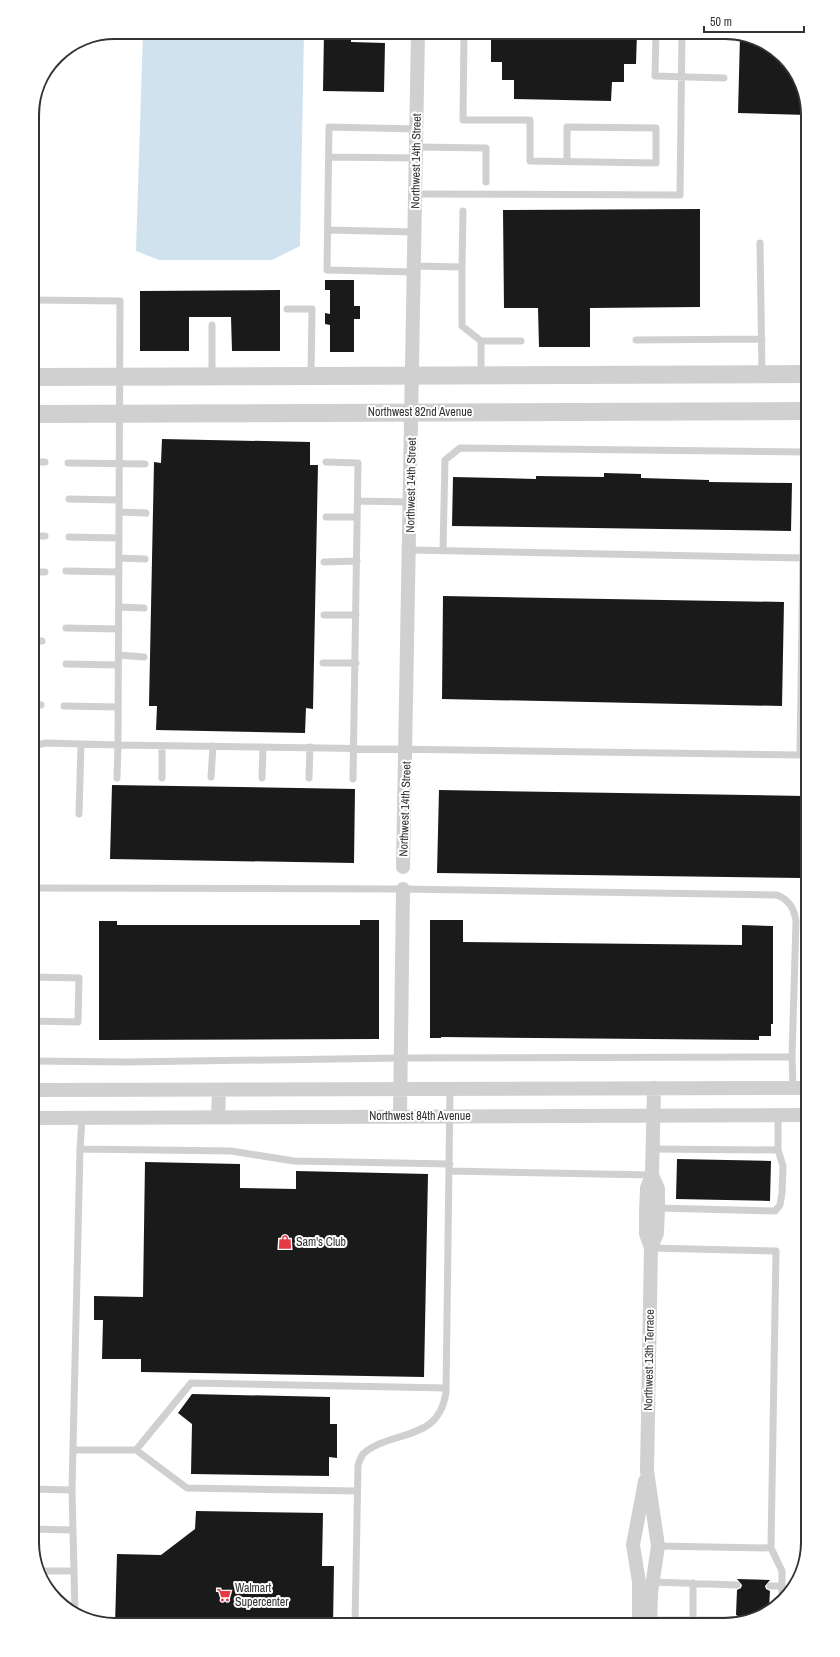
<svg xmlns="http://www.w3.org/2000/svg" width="840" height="1657" font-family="'Archivo Narrow',sans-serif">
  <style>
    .water { fill: #cfe2ee }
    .building { fill: #1a1a1a }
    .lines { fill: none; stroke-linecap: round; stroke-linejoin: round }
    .service { stroke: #d0d0d0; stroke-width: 7 }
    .minor { stroke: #d0d0d0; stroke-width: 14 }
    .tertiary { stroke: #d0d0d0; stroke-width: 18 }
    .labels { text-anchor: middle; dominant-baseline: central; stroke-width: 4; stroke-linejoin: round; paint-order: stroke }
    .street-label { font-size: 12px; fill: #333; stroke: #fff }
    .poi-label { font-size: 12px; fill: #333; stroke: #fff; text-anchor: start }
    .rim { fill: none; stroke: #333; stroke-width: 2 }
  </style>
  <rect width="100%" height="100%" fill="#fff"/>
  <path class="water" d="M143 32H304L300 246 272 260H159L136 251Z"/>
  <path class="building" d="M324 32H351V42L385 43 384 92 323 91Z
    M491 32H637L636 64H624V82H612L611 101 514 99V80H502V62H491Z
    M740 36 775 49 802 84 808 115 738 113Z
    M700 209V307L590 308V347H539L538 308H504L503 210Z
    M325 280H354V306H360V319H354V352H330V325L325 324V313L330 314V290H325Z
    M280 290V351H232L231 317H189V351H140V291Z
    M162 439 310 442V465H318L313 709 306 708 305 733 156 730 157 706H149L154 462 161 463Z
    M604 473 641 474V478L709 480V482L792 483 791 531 452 526 453 477 536 479V476L604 477Z
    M443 596 784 602 782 706 442 699Z
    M112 785 355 789 354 863 110 859Z
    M439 790 803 796 801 878 437 873Z
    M360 920H379V1039L99 1040V921H117V925H360Z
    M430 920H463V942L742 945V925L773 926V1024H771V1036H759V1040L441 1037V1038H430Z
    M677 1159 771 1161 770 1201 676 1199Z
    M145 1162 240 1164V1188L296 1189V1171L428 1174 424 1377 141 1372V1359H102L103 1320H94V1296L143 1297Z
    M192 1394 330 1397V1424H337V1458L329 1457V1476L191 1474 192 1424 178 1413Z
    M196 1511 323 1513 322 1566H334L333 1625H115L117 1554 161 1555 195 1529Z
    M737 1579 770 1580 765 1586 766 1589 770 1591 769 1608 756 1619 741 1622 740 1617 736 1615 737 1590 741 1588 742 1585Z"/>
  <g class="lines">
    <path class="service" d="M464 32 463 120H530V161L656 163V128L567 127V161
      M656 32 655 76 724 78
      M682 36 725 35
      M416 147 486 148V182
      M329 157 416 158
      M415 194 680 195 682 32
      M328 230 414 232
      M32 238H35L37 88
      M760 243 762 374
      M413 266 462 267V326L481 341V374
      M462 267 463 211
      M413 272 327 270 329 127 416 129
      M32 300 120 301 118 745 800 755 805 411
      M287 309H312L311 376
      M212 325V376
      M636 340 762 339
      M481 341H521
      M32 347H35L36 270
      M32 462H45
      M326 462 358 463 353 779
      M68 463 145 464
      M69 499 119 500
      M358 501 411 502
      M119 512 146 513
      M326 517H357
      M32 536H45
      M69 537 119 538
      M410 550 803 558
      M443 550 445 460 460 448 805 452
      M119 558 145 559
      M324 562 357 561
      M66 571 119 572
      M32 572H45
      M119 607 144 608
      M324 615H356
      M66 628 119 629
      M32 641H42
      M119 655 144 657
      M323 663H356
      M66 664 118 665
      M32 704 41 705
      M64 706 118 707
      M32 746 46 743 118 745 117 778
      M162 746V778
      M211 777 213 746
      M262 778 263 747
      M309 778 310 747
      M79 814 81 744
      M32 888 403 889 777 895C789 900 794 908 796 921L792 1057 793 1088
      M32 1021 78 1022 79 978 32 977
      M32 1061 126 1062 401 1058 792 1057
      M80 1149 231 1151 294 1161 450 1164
      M653 1149 778 1150
      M450 1171 652 1175
      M658 1208 775 1211 780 1205 782 1193 783 1166 778 1150V1115
      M651 1248 776 1251 771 1548 658 1546
      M74 1450H136L187 1488 357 1491
      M136 1450 191 1383 446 1388
      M32 1489 72 1490
      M32 1529 72 1530
      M771 1548 782 1571V1598
      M38 1571H74
      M652 1582 737 1585
      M770 1586H782
      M75 1612 72 1490 80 1149 82 1118
      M649 1620H736
      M355 1625 358 1465C359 1462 361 1457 363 1454 370 1447 378 1444 387 1441 417 1431 440 1429 446 1393L450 1089
      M693 1625V1583"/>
    <path class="minor" d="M403 867 418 32
      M32 1090 808 1088
      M400 1116 403 889
      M218 1117 219 1090
      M32 1118 808 1115
      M651 1248 657 1233 658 1208V1189L652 1175
      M639 1625V1582L633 1545 645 1481
      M650 1625 651 1593 658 1546 647 1471 651 1248 646 1234V1212L647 1188 652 1175 654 1088"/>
    <path class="tertiary" d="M32 377 808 374
      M32 414 808 411"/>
  </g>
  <defs>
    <symbol id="shop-bare" viewBox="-9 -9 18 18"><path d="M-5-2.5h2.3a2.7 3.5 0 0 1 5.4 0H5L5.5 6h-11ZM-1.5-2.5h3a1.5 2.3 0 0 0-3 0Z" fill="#e63946" stroke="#fff" stroke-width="2.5" paint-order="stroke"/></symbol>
    <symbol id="supermarket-bare" viewBox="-9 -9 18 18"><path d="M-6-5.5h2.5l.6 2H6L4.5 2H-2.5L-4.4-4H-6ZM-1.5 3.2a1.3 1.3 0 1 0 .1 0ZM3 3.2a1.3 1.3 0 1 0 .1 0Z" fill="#e63946" stroke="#fff" stroke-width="2.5" paint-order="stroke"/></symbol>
  </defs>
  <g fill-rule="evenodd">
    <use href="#shop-bare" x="275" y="1232" width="20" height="20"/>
    <use href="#supermarket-bare" x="214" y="1585" width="20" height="20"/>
  </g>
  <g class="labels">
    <g class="street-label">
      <text transform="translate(416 161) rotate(-89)">Northwest 14th Street</text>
      <text x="420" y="412">Northwest 82nd Avenue</text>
      <text transform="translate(411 485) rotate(-89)">Northwest 14th Street</text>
      <text transform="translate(405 809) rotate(-88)">Northwest 14th Street</text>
      <text x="420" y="1116">Northwest 84th Avenue</text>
      <text transform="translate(649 1360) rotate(-89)">Northwest 13th Terrace</text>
    </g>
    <g class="poi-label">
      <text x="296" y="1242">Sam's Club</text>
      <text x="235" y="1588">Walmart<tspan x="235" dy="14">Supercenter</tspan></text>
    </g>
  </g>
  <path d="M0 0H840V1657H0ZM115 39H725A76 76 0 0 1 801 115V1542A76 76 0 0 1 725 1618H115A76 76 0 0 1 39 1542V115A76 76 0 0 1 115 39Z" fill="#fff" fill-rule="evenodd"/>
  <path class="rim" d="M115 39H725A76 76 0 0 1 801 115V1542A76 76 0 0 1 725 1618H115A76 76 0 0 1 39 1542V115A76 76 0 0 1 115 39Z"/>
  <path d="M704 26v6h100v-6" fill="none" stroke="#333333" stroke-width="2"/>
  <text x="710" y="26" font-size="12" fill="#333333" stroke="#ffffff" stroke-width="3" paint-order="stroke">50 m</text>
</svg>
